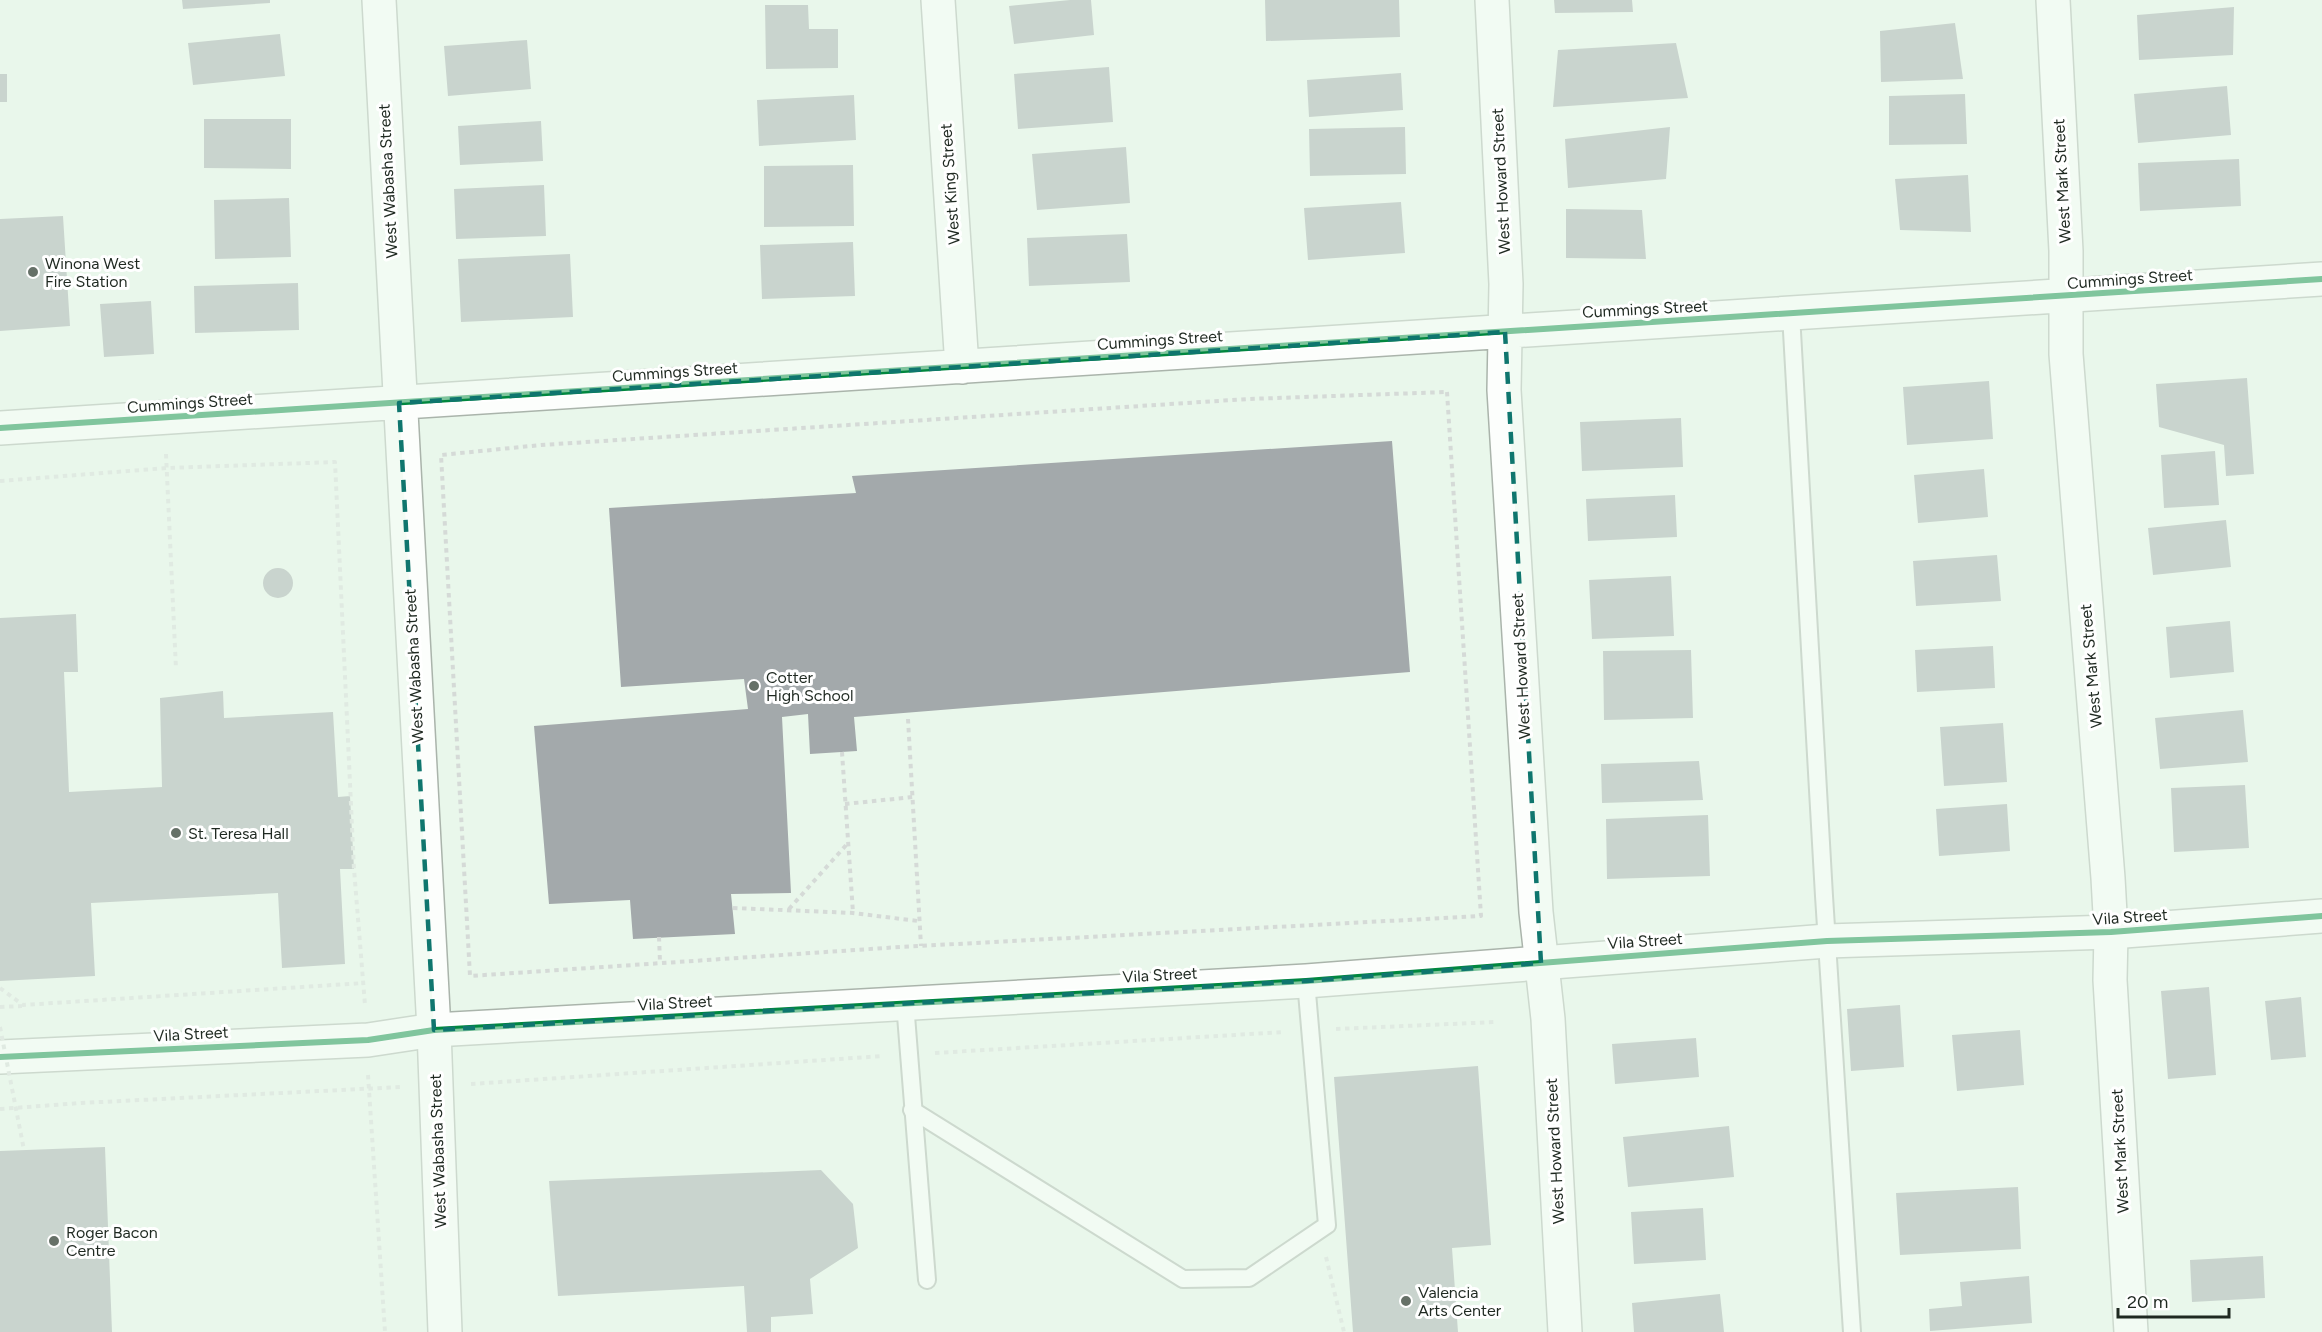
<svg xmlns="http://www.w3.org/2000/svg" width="2322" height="1332" font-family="Figtree,sans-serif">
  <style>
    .building { fill: #a3a9ab }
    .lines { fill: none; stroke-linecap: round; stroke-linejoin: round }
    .service-casing { stroke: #aab4ab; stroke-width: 20 }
    .minor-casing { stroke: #aab4ab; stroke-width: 36 }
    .tertiary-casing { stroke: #aab4ab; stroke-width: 36 }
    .path { stroke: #d5dad7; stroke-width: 4; stroke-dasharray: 4.5 4.5; stroke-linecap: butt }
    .service { stroke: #fcfefc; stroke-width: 16 }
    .minor { stroke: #fcfefc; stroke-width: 33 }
    .tertiary { stroke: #fcfefc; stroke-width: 33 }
    .path-bridge { stroke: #d5dad7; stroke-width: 4; stroke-dasharray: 4.5 4.5; stroke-linecap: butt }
    .cycleway-casing { stroke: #fff; stroke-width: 10 }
    .cycleway { stroke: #00873e; stroke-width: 6 }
    .marked { fill: none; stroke: #0f766e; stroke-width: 4.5; stroke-dasharray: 12 8; stroke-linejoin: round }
    .poi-dot { fill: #667168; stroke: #fff; stroke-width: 2 }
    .labels { text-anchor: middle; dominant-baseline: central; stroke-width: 6; stroke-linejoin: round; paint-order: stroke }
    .street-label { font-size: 16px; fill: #1f2921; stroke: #fff }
    .poi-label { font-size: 16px; fill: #1f2921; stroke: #fff; text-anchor: start }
  </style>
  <rect width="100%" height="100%" fill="#e9f7eb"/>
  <path class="building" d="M182 0H270V3L183 9Z
    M1070 0H1091L1094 35 1014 44 1009 6Z
    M1265 0H1399L1400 37 1266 41Z
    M1554 0H1632L1633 12 1555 13Z
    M765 5H808L809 29H838V68L766 69Z
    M2234 7 2233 55 2139 60 2137 15Z
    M1955 23 1963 79 1881 82 1880 31Z
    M280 34 285 76 193 85 188 43Z
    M527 40 531 89 448 96 444 46Z
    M1676 43 1688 98 1553 107 1558 50Z
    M1109 67 1113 122 1018 129 1014 74Z
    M1401 73 1403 110 1309 117 1307 80Z
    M0 74H7V102H0Z
    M2227 86 2231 135 2138 143 2134 94Z
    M1965 94 1967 144 1889 145V96Z
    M854 95 856 140 759 146 757 100Z
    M204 119H291V169L204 168Z
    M541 121 543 161 460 165 458 126Z
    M1405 127 1406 174 1310 176 1309 129Z
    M1670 127 1666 179 1568 188 1565 139Z
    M1126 147 1130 203 1037 210 1032 154Z
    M2239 159 2241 206 2140 211 2138 163Z
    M853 165 854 226 764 227V166Z
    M1968 175 1971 232 1900 230 1895 179Z
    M544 185 546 236 456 239 454 189Z
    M289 198 291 257 215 259 214 200Z
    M1401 202 1405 253 1308 260 1304 208Z
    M1566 209 1642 210 1646 259 1566 258Z
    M63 216 70 326 0 331V219Z
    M1127 234 1130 282 1029 286 1027 238Z
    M853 242 855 296 762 299 760 245Z
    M570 254 573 317 461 322 458 259Z
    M298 283 299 330 195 333 194 286Z
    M151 301 154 354 104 357 100 304Z
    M2247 378 2254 474 2226 476 2224 445 2159 427 2156 384Z
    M1989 381 1993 439 1907 445 1903 387Z
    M1681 418 1683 467 1582 471 1580 422Z
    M1392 441 1410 672 854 717 857 751 810 754 808 714 782 717 791 893 731 894 735 934 633 939 630 900 549 904 534 726 748 709 744 679 621 687 609 508 856 493 852 476Z
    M2215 451 2219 505 2164 508 2161 455Z
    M1984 469 1988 517 1918 523 1914 475Z
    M1675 495 1677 537 1588 541 1586 499Z
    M2226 520 2231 567 2153 575 2148 528Z
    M1997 555 2001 601 1916 606 1913 561Z
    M263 583a15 15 0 1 1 30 0a15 15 0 1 1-30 0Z
    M1671 576 1674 636 1592 639 1589 580Z
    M76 614 78 672H64L69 792 162 787 160 698 223 691 224 718 333 712 338 797 350 796 354 869H340L345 964 282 968 278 893 91 903 95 976 0 981V618Z
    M2230 621 2234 672 2170 678 2166 627Z
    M1993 646 1995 688 1917 692 1915 650Z
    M1691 650 1693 718 1604 720 1603 651Z
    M2243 710 2248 762 2160 769 2155 718Z
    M2003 723 2007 782 1944 786 1940 727Z
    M1699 761 1703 800 1602 803 1601 764Z
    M2245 785 2249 848 2174 852 2171 788Z
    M2007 804 2010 851 1939 856 1936 809Z
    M1708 815 1710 876 1607 879 1606 819Z
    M2209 987 2216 1075 2168 1079 2161 991Z
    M2301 997 2306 1057 2271 1060 2265 1001Z
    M1900 1005 1904 1067 1851 1071 1847 1009Z
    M2020 1030 2024 1085 1957 1091 1952 1035Z
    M1696 1038 1699 1077 1615 1084 1612 1044Z
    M1478 1066 1491 1245 1452 1248 1458 1332H1353L1334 1077Z
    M1729 1126 1734 1177 1628 1187 1623 1137Z
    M105 1147 112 1332H0V1151Z
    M821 1170 853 1204 858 1248 810 1279 813 1314 771 1317V1332H747L744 1286 558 1296 549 1181Z
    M2018 1187 2021 1249 1900 1255 1896 1193Z
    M1703 1208 1706 1260 1634 1264 1631 1212Z
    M2263 1256 2265 1298 2192 1302 2190 1260Z
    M2029 1276 2032 1323 1930 1331 1929 1309 1962 1306 1960 1282Z
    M1720 1294 1724 1332H1634L1632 1303Z"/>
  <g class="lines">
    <defs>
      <path id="service" d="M1791 314 1824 896 1852 1332
        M905 1003 927 1280
        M912 1110 1183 1279 1249 1278 1327 1225 1306 981"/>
      <path id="minor" d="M379 0 434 1030 445 1332
        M938 0 962 367
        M1492 0 1506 284 1504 390 1536 912 1548 1019 1565 1332
        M2053 0 2066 251V354L2108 878 2111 932 2110 980 2131 1332
        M0 428 2322 279"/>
      <path id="tertiary" d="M0 1057 368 1040 434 1030 1306 981 1827 941 2111 932 2322 916"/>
    </defs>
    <use href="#service" class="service-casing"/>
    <use href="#minor" class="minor-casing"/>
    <use href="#tertiary" class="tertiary-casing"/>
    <path class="path" d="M1447 392 1481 916 900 947 470 976 441 455 541 445 1248 399Z
      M166 454 176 669
      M0 481 167 468 335 462 354 869 365 1005
      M908 719 921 946
      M842 752 853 913
      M845 804 913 797
      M733 908 853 913 918 921
      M789 909 848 843
      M659 937 660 962
      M0 988 23 1005 364 983
      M0 1007 22 1006
      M1336 1029 1496 1022
      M935 1053 1284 1032
      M368 1075 385 1332
      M471 1084 883 1056
      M0 1109 81 1103 401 1087
      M1326 1257 1344 1332"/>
    <use href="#service" class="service"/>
    <use href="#minor" class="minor"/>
    <use href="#tertiary" class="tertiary"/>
    <path class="path-bridge" d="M0 1027 24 1150"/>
    <defs>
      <path id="cycleway" d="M0 428 2322 279
        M0 1057 368 1040 434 1030 1306 981 1827 941 2111 932 2322 916"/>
    </defs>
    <use href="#cycleway" class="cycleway-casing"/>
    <use href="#cycleway" class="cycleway"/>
  </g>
  <path d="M0 0H2322V1332H0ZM1505 332 1541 963 1306 981 434 1030 399 403Z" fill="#e9f7eb" fill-opacity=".55" fill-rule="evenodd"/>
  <path class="marked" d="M1505 332 1541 963 1306 981 434 1030 399 403Z"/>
  <g class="poi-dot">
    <circle cx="33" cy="272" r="6"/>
    <circle cx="754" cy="686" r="6"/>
    <circle cx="176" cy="833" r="6"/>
    <circle cx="54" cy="1241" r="6"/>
    <circle cx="1406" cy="1301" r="6"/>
  </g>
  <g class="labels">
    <g class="street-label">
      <text transform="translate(388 181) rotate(-93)">West Wabasha Street</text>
      <text transform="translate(1501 181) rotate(-93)">West Howard Street</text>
      <text transform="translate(2062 181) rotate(-93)">West Mark Street</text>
      <text transform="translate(950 184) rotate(-94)">West King Street</text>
      <text transform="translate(2130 279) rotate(-4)">Cummings Street</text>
      <text transform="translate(1645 309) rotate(-3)">Cummings Street</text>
      <text transform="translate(1160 340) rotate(-4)">Cummings Street</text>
      <text transform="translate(675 372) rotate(-4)">Cummings Street</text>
      <text transform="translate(190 403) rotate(-4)">Cummings Street</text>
      <text transform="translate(414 666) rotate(-93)">West Wabasha Street</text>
      <text transform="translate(1521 666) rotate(-93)">West Howard Street</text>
      <text transform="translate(2091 666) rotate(-95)">West Mark Street</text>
      <text transform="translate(2130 917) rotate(-4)">Vila Street</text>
      <text transform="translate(1645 941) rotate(-4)">Vila Street</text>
      <text transform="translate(1160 975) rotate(-3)">Vila Street</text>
      <text transform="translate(675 1003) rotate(-3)">Vila Street</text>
      <text transform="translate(191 1034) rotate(-3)">Vila Street</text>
      <text transform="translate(438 1151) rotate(-92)">West Wabasha Street</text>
      <text transform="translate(1555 1151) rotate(-93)">West Howard Street</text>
      <text transform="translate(2120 1151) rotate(-93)">West Mark Street</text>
    </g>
    <g class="poi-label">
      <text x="45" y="263">Winona West<tspan x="45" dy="18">Fire Station</tspan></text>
      <text x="766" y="677">Cotter<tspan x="766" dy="18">High School</tspan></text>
      <text x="188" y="833">St. Teresa Hall</text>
      <text x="66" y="1232">Roger Bacon<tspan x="66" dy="18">Centre</tspan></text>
      <text x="1418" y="1292">Valencia<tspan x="1418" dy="18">Arts Center</tspan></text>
    </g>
  </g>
  <path d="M2118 1308v9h111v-9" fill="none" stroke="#1f2921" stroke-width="3"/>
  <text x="2127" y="1308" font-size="18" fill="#1f2921" stroke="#ffffff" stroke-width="4.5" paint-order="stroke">20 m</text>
</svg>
